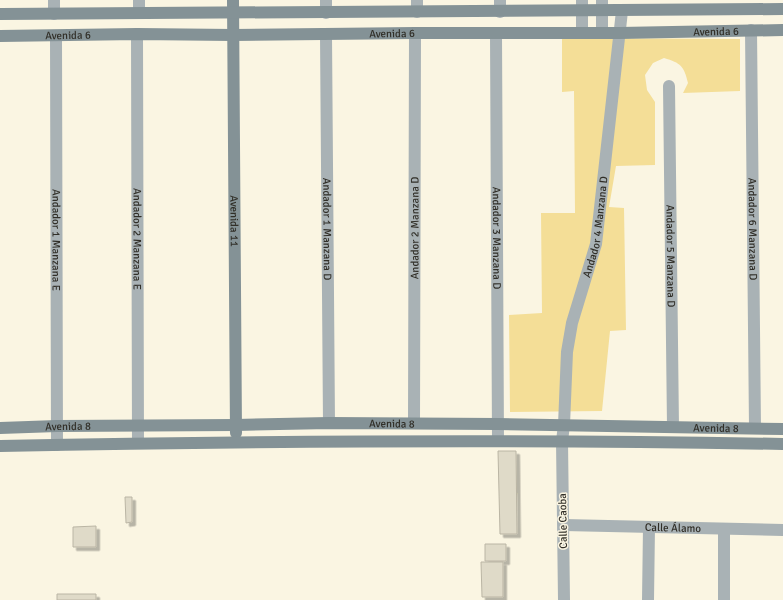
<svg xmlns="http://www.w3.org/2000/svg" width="783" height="600" font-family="Signika,sans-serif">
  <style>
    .green { fill: #f4de97 }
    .building { fill: #dfdac8; stroke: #bab5a4; filter: url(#shadow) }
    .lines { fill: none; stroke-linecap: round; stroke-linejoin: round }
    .street { stroke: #a9b2b5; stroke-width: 12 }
    .secondary { stroke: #849296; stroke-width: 12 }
    .labels { text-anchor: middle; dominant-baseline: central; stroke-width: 3; stroke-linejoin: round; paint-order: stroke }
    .street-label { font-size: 11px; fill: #312f28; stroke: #faf5e2 }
  </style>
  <defs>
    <filter id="shadow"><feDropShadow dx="3.5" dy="3.5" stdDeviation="0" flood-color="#0004"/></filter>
  </defs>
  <rect width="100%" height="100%" fill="#faf5e2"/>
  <path class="green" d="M562 38 740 39V91L683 93 688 83C684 66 681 63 664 58L653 63 645 75 647 90 655 102V165L616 166 609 207 624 208 626 330 610 331 602 411 510 412 509 315 542 313 541 213H575L574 91 562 92Z"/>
  <path class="building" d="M498 451H516L517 534H500Z
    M125 497H132V522L126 523Z
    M96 526V547H73V527Z
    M485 544H506V561H485Z
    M481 562H503V597H482Z
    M57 594H96V600H57Z"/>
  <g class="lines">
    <g class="street">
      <path d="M54 0V14"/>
      <path d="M139 0V13"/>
      <path d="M326 0V13"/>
      <path d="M417 0V12"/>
      <path d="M500 0V12"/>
      <path d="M602 0V33"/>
      <path id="s1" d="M751 30 755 428"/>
      <path d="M582 33V0"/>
      <path id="s2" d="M137 34 138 443"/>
      <path id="s3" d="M496 34 498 441"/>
      <path id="s4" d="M326 35 329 423"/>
      <path id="s5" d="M56 36 57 445"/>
      <path id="s6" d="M669 86 673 427"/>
      <path id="s7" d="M414 423 415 33"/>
      <path id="s8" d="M564 525 783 530"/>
      <path d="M724 529V600"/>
      <path id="s9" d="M564 600 562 441 564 425 567 352 572 323 596 244 622 11"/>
      <path d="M648 600 649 527"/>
    </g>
    <g class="secondary">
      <path id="s10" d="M233 0 236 433"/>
      <path d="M0 14 783 9"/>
      <path id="s11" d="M0 36 137 34 233 35 415 33H620L783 30"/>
      <path id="s12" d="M0 428 57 426 236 425 329 423 498 424 783 429"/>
      <path d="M0 446C261 441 522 439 783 444"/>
    </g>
  </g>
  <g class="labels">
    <g class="street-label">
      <text stroke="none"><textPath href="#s11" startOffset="716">Avenida 6</textPath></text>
      <text stroke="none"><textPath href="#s11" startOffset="392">Avenida 6</textPath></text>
      <text stroke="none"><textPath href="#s11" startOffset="68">Avenida 6</textPath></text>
      <text stroke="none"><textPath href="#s10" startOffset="221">Avenida 11</textPath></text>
      <text stroke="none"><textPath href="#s9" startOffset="377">Andador 4 Manzana D</textPath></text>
      <text stroke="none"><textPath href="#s7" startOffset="195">Andador 2 Manzana D</textPath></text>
      <text stroke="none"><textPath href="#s4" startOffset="194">Andador 1 Manzana D</textPath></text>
      <text stroke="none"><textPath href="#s1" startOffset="199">Andador 6 Manzana D</textPath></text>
      <text stroke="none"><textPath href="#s3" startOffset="204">Andador 3 Manzana D</textPath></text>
      <text stroke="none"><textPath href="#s2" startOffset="205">Andador 2 Manzana E</textPath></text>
      <text stroke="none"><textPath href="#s5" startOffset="204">Andador 1 Manzana E</textPath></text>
      <text stroke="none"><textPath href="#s6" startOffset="170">Andador 5 Manzana D</textPath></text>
      <text stroke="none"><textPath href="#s12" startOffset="392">Avenida 8</textPath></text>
      <text stroke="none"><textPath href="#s12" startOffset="68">Avenida 8</textPath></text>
      <text stroke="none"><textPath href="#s12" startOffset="716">Avenida 8</textPath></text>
      <text transform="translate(563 521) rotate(-91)">Calle Caoba</text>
      <text stroke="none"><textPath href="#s8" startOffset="109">Calle Álamo</textPath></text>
    </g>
  </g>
</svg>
